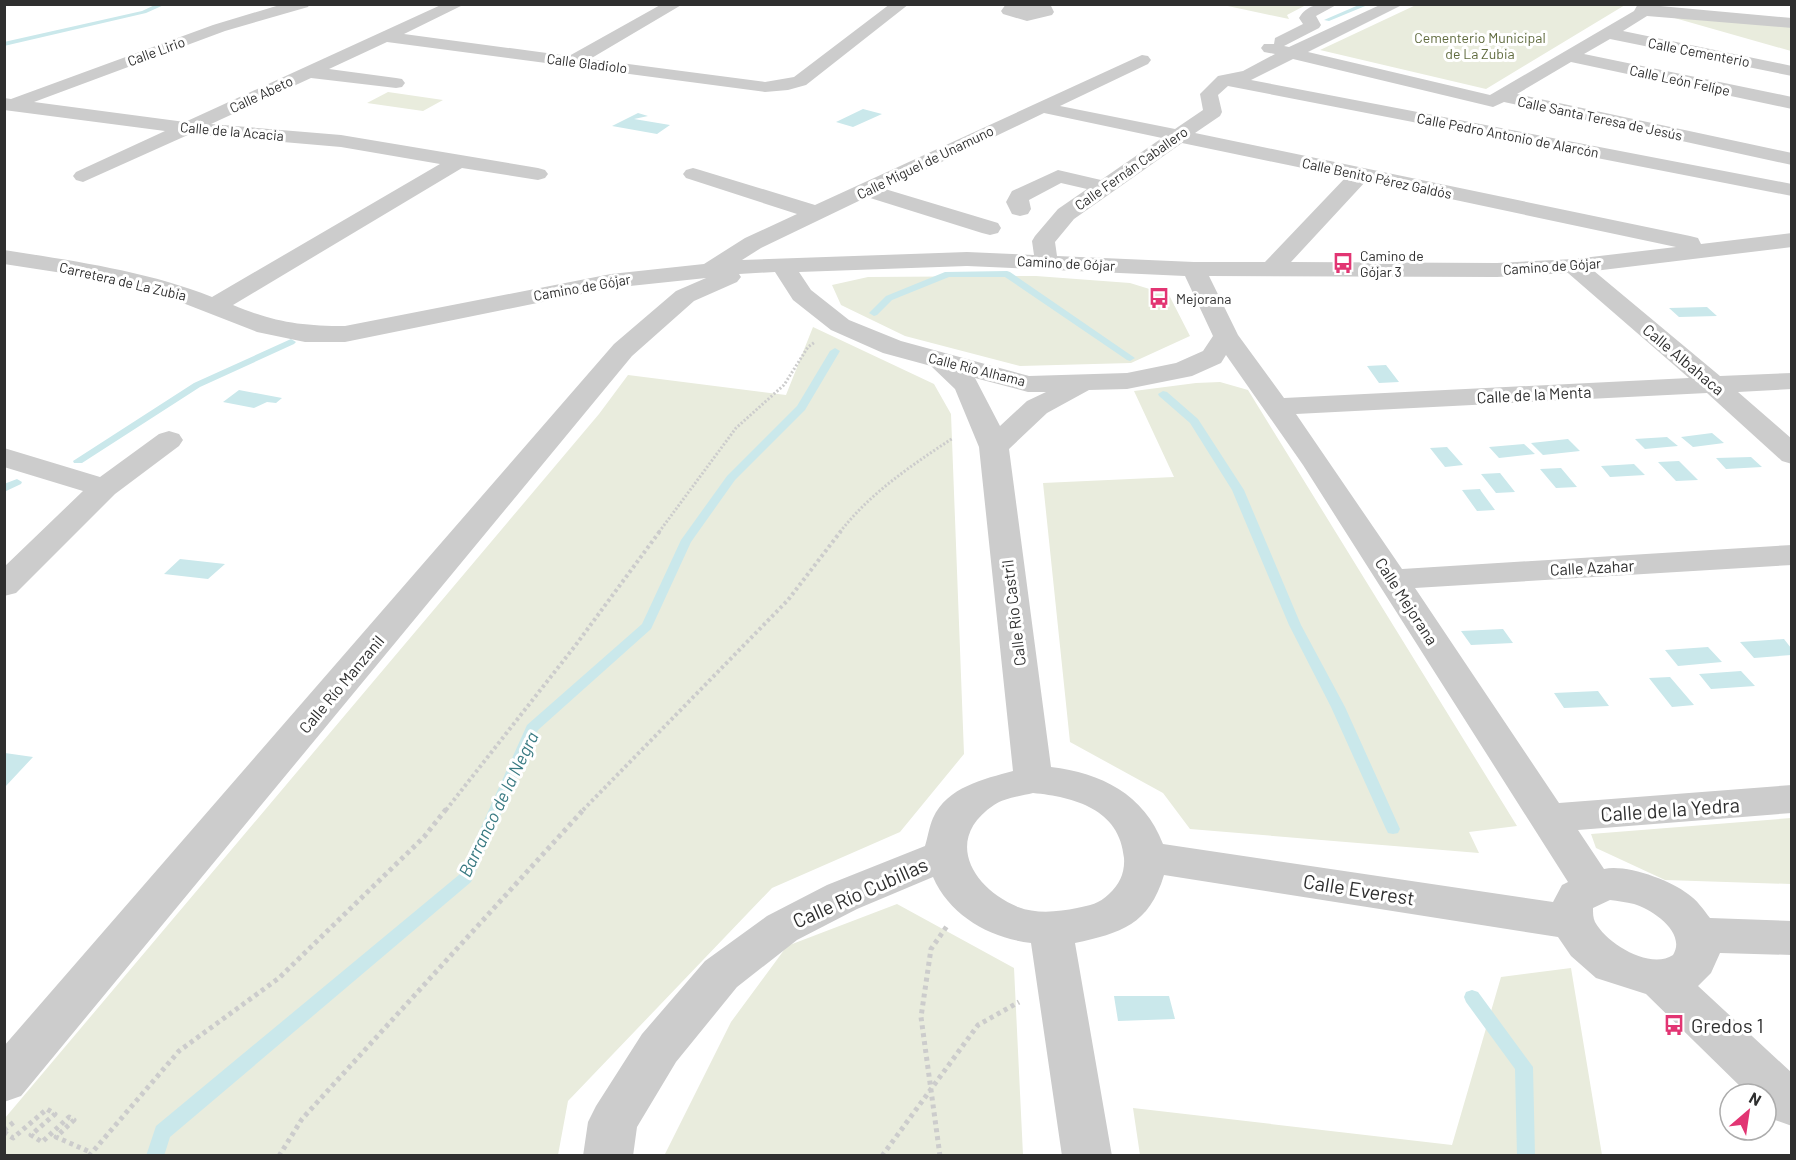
<svg xmlns="http://www.w3.org/2000/svg" width="1796" height="1160" font-family="Barlow,sans-serif">
  <style>
    .green { fill: #e9ecdd }
    .water { fill: #cae8eb }
    .lines { fill: none; stroke-linecap: round; stroke-linejoin: round }
    .stream { fill: #cae8eb; fill-rule: evenodd }
    .path-far2 { stroke: #ccc; stroke-width: 3; stroke-dasharray: 2 2; stroke-linecap: butt }
    .path-far1 { stroke: #ccc; stroke-width: 4; stroke-dasharray: 3 3; stroke-linecap: butt }
    .path { stroke: #ccc; stroke-width: 5; stroke-dasharray: 4 4; stroke-linecap: butt }
    .minor { fill: #ccc; fill-rule: evenodd }
    .labels { text-anchor: middle; dominant-baseline: central; stroke-width: 6; stroke-linejoin: round; paint-order: stroke }
    .far-park-label { font-size: 14px; fill: #5f6a3d; stroke: #fff }
    .far-street-label { font-size: 14px; fill: #2f2f2f; stroke: #fff }
    .far-poi-label { font-size: 14px; fill: #2f2f2f; stroke: #fff; text-anchor: start }
    .street-label { font-size: 16px; fill: #2f2f2f; stroke: #fff }
    .water-label { font-size: 18px; font-style: italic; fill: #3a7b83; stroke: #fff }
    .near-street-label { font-size: 20px; fill: #2f2f2f; stroke: #fff }
    .near-poi-label { font-size: 20px; fill: #2f2f2f; stroke: #fff; text-anchor: start }
  </style>
  <rect width="100%" height="100%" fill="#fff"/>
  <path class="green" d="M1418 4H1625V5L1486 89 1320 50Z
    M1223 5 1224 4 1306 5 1287 15 1289 19Z
    M1664 15 1791 26V51Z
    M388 92 443 100 423 111 367 103Z
    M1036 276 1130 283 1169 295 1190 336 1131 363 1020 366 905 336 841 305 832 285 868 277Z
    M813 327 934 384 951 414 964 754 900 832 772 888 568 1101 558 1155H5V1118L599 414 628 375 786 395Z
    M1220 382 1248 390 1517 826 1469 832 1479 853 1190 829 1163 793 1070 742 1043 483 1174 477 1134 391 1196 383Z
    M1791 818V884L1665 880 1596 848 1591 834Z
    M897 904 1014 968 1023 1155 664 1156 731 1022 787 946Z
    M1571 968 1602 1155H1140L1133 1108 1452 1145 1501 977Z"/>
  <path class="water" d="M863 109 882 114 853 127 836 122Z
    M638 113 648 116 634 119 670 125 657 134 612 126Z
    M1707 307 1717 316 1679 317 1669 308Z
    M1386 365 1399 382 1379 383 1367 366Z
    M239 390 282 398 276 403 267 402 254 408 223 402Z
    M1712 433 1724 443 1693 447 1681 437Z
    M1667 437 1678 446 1645 449 1635 439Z
    M1568 439 1580 451 1543 455 1531 443Z
    M1524 444 1535 454 1499 458 1489 447Z
    M1447 447 1463 465 1445 467 1430 448Z
    M1751 457 1762 467 1726 469 1716 458Z
    M1679 461 1698 480 1676 481 1658 462Z
    M1634 464 1645 475 1610 477 1601 466Z
    M1561 468 1577 487 1556 488 1540 469Z
    M1500 473 1515 492 1496 493 1481 474Z
    M1480 489 1481 491 1495 510 1477 511 1462 490Z
    M180 559 225 564 208 579 164 574Z
    M1503 629 1513 643 1471 645 1461 631Z
    M1784 639 1791 648V655L1754 658 1740 642Z
    M1708 647 1722 662 1678 666 1665 650Z
    M1741 671 1755 686 1711 689 1699 674Z
    M1670 677 1694 705 1672 707 1649 678Z
    M1598 691 1609 706 1564 708 1554 693Z
    M5 753 33 757 5 787 4 753Z
    M1114 996H1169L1175 1019 1118 1021Z"/>
  <g class="lines">
    <path class="stream" d="M157 4H166L146 13 4 46V42L142 11Z
      M1361 4H1370L1329 21 1324 20Z
      M1007 271 1010 272 1135 358 1130 361 1127 360 1005 277H949L892 300 877 315 874 316 869 313 886 296 945 272Z
      M291 339 296 342 294 344 200 387 82 463H74L73 461 194 383Z
      M835 348 840 351 805 410 735 480 691 542 651 629 538 730 471 882 170 1137 164 1156H146L156 1126 460 874 527 725 642 624 681 540 727 476 797 406 830 351Z
      M1163 391 1167 392 1198 419 1244 490 1301 625 1345 707 1400 829 1398 833 1393 834 1388 833 1386 829 1331 707 1289 625 1232 490 1190 423 1159 396 1158 394Z
      M17 479 22 482 21 484 4 492V484Z
      M1472 990 1478 992 1533 1067 1535 1156H1517L1515 1069 1466 1002 1464 997 1466 992Z"/>
    <path class="path-far2" d="M659 532 736 428 784 385 808 347 815 342
      M840 532C870 493 912 465 953 438"/>
    <path class="path-far1" d="M446 810 575 646 660 531
      M583 810 788 600 841 531"/>
    <path class="path" d="M4 1130 14 1122
      M4 1132 13 1138 47 1109 55 1114 31 1135 42 1142 69 1117 74 1120 56 1137 90 1152
      M89 1156 179 1051 279 978 424 837 447 808
      M279 1156 302 1119 585 808
      M882 1156 978 1025 1019 1002
      M940 1156 921 1017 931 949 947 926"/>
    <path class="minor" d="M283 4H310L308 7 225 31 34 102 185 122 443 4H465L404 34 569 56 662 4H683L590 59 765 82 794 77 890 4H909L806 85 788 90 765 92 387 42 329 69 396 78 402 79 405 83 402 87 396 88 311 78 211 124 341 135 538 168 545 170 548 174 545 178 538 180 462 168 233 305C274 322 301 326 345 326L611 274 704 264 745 238 797 214 686 178 683 174 686 170 693 168 700 170 815 205 1142 55 1148 56 1151 60 1148 64 1060 106 1175 129 1203 110 1200 94 1218 76 1243 71 1275 54 1264 52 1261 48 1264 44H1274L1275 38 1303 24 1299 18C1308 3 1321 4 1338 4L1316 16 1321 25 1319 28 1284 46 1289 47 1382 4H1404L1308 52 1490 95 1634 11 1638 4 1792 18V28L1647 16 1623 31 1792 66V76L1610 39 1584 54 1792 97V109L1571 62 1517 94 1792 153V165L1504 102 1493 107 1293 59 1251 80 1792 184V196L1228 86 1218 95 1222 112 1220 116 1195 133 1690 236 1698 238 1701 244 1792 233V247L1594 271 1720 376 1792 373V389L1738 392 1792 439V464L1782 461 1707 393 1296 414 1402 569 1792 545V565L1415 588 1559 803 1792 785V813L1578 830 1604 869C1626 864 1670 880 1688 894 1697 900 1703 909 1710 918L1792 921V955L1720 953 1711 973 1698 986 1792 1073V1126L1775 1120 1766 1112V1094H1748L1646 994 1596 978 1571 956 1558 937 1164 875C1149 925 1121 933 1075 943L1112 1156H1062L1031 943C990 938 950 916 933 877L857 909 797 940 737 987 676 1062 637 1127 633 1156H583L588 1122 596 1106 642 1034 705 961 767 916 827 885 925 846C928 837 929 827 933 818 947 787 984 779 1013 771L979 447 955 389 931 366 883 353 831 330 793 300 775 272 739 274 741 277 737 282 694 301 632 356 21 1096 4 1102V1046L614 344 676 291 706 278 611 288 345 342H305L257 332 170 298 69 274 4 264V250C74 261 147 271 212 297L440 164 341 147 190 134 83 182 76 180 73 176 76 172 165 131 4 110V98L11 99 213 25ZM1044 113 1162 138 1101 180 1058 170 1012 191 1006 202 1012 214 1020 216 1028 214 1031 209 1029 200 1061 183 1087 189 1058 209 1035 236 1032 241 1034 255 967 252 742 260 761 248 867 197 982 233 990 235 998 233 1001 228 998 223 885 189ZM1182 143 1346 177 1265 262H1194L1057 256 1055 242 1074 219ZM1366 181 1676 247 1574 259 1497 263 1291 262ZM967 266 1185 276 1213 336 1203 351 1176 363 1127 373 1029 376 901 341 849 320 811 290 799 272ZM1568 273 1689 378 1284 398 1238 335 1209 276 1497 277ZM1226 355 1303 465 1568 882 1562 885 1553 902 1163 844C1144 794 1101 773 1051 767L1009 449 1047 413 1089 390 1127 389 1192 376 1221 363ZM975 378 1028 392H1046L1027 401 1000 426ZM1033 793C1074 797 1120 809 1124 858 1125 872 1120 884 1109 894 1099 904 1090 905 1077 908 1058 912 1036 914 1018 907 972 888 943 839 994 805 1004 798 1021 796 1033 793ZM1610 900C1618 901 1626 902 1634 904 1652 909 1687 933 1673 955 1650 970 1607 944 1595 922 1593 918 1593 913 1593 908Z
      M1006 4H1050L1054 12 1052 15 1027 21 1003 14 1001 11Z
      M169 431 179 434 183 440 179 446 115 494 16 593 4 596V567L83 491 4 467V448L100 477 159 434Z"/>
  </g>
  <defs>
    <symbol id="bus-bare" viewBox="-9 -9 18 18"><path d="M-5-6H5V4H4V6H2V4H-2V6H-4V4H-5ZM-3.5-4V0h7V-4ZM-3.5 1.2v1.5H-2V1.2ZM2 1.2v1.5H3.5V1.2Z" fill="#e23573" stroke="#fff" stroke-width="2.5" paint-order="stroke"/></symbol>
  </defs>
  <g fill-rule="evenodd">
    <use href="#bus-bare" x="1328" y="248" width="30" height="30"/>
    <use href="#bus-bare" x="1144" y="283" width="30" height="30"/>
    <use href="#bus-bare" x="1659" y="1010" width="30" height="30"/>
  </g>
  <g class="labels">
    <g class="far-park-label">
      <text x="1480" y="37">Cementerio Municipal<tspan x="1480" dy="16">de La Zubia</tspan></text>
    </g>
    <g class="far-street-label">
      <text transform="translate(156 51) rotate(-20)">Calle Lirio</text>
      <text transform="translate(1699 52) rotate(11)">Calle Cementerio</text>
      <text transform="translate(587 63) rotate(7)">Calle Gladiolo</text>
      <text transform="translate(1680 80) rotate(12)">Calle León Felipe</text>
      <text transform="translate(261 94) rotate(-25)">Calle Abeto</text>
      <text transform="translate(1600 118) rotate(12)">Calle Santa Teresa de Jesús</text>
      <text transform="translate(232 131) rotate(5)">Calle de la Acacia</text>
      <text transform="translate(1508 135) rotate(11)">Calle Pedro Antonio de Alarcón</text>
      <text transform="translate(925 162) rotate(-26)">Calle Miguel de Unamuno</text>
      <text transform="translate(1131 168) rotate(-35)">Calle Fernán Caballero</text>
      <text transform="translate(1377 178) rotate(12)">Calle Benito Pérez Galdós</text>
      <text transform="translate(1066 263) rotate(3)">Camino de Gójar</text>
      <text transform="translate(1552 266) rotate(-4)">Camino de Gójar</text>
      <text transform="translate(123 281) rotate(13)">Carretera de La Zubia</text>
      <text transform="translate(582 287) rotate(-10)">Camino de Gójar</text>
      <text transform="translate(977 369) rotate(14)">Calle Río Alhama</text>
    </g>
    <g class="far-poi-label">
      <text x="1360" y="255">Camino de<tspan x="1360" dy="16">Gójar 3</tspan></text>
      <text x="1176" y="298">Mejorana</text>
    </g>
    <g class="street-label">
      <text transform="translate(1684 359) rotate(40)">Calle Albahaca</text>
      <text transform="translate(1534 394) rotate(-3)">Calle de la Menta</text>
      <text transform="translate(1592 567) rotate(-3)">Calle Azahar</text>
      <text transform="translate(1407 601) rotate(57)">Calle Mejorana</text>
      <text transform="translate(1013 613) rotate(-97)">Calle Río Castril</text>
      <text transform="translate(341 684) rotate(-50)">Calle Río Manzanil</text>
    </g>
    <g class="water-label">
      <text transform="translate(498 804) rotate(-64)">Barranco de la Negra</text>
    </g>
    <g class="near-street-label">
      <text transform="translate(1670 809) rotate(-4)">Calle de la Yedra</text>
      <text transform="translate(1359 889) rotate(9)">Calle Everest</text>
      <text transform="translate(860 892) rotate(-24)">Calle Río Cubillas</text>
    </g>
    <g class="near-poi-label">
      <text x="1691" y="1025">Gredos 1</text>
    </g>
  </g>
  <rect width="1796" height="1160" fill="none" stroke="#2f2f2f" stroke-width="12"/>
  <g transform="translate(1748 1112) rotate(29)"><circle r="28" fill="#ffffff" stroke="#acacac" stroke-width="1.5"/>
  <path d="M0-4.5L10 22L0 15L-10 22Z" fill="#e23573"/>
  <text y="-9" font-size="16" font-weight="bold" text-anchor="middle" fill="#2f2f2f">N</text>
  </g>
</svg>
